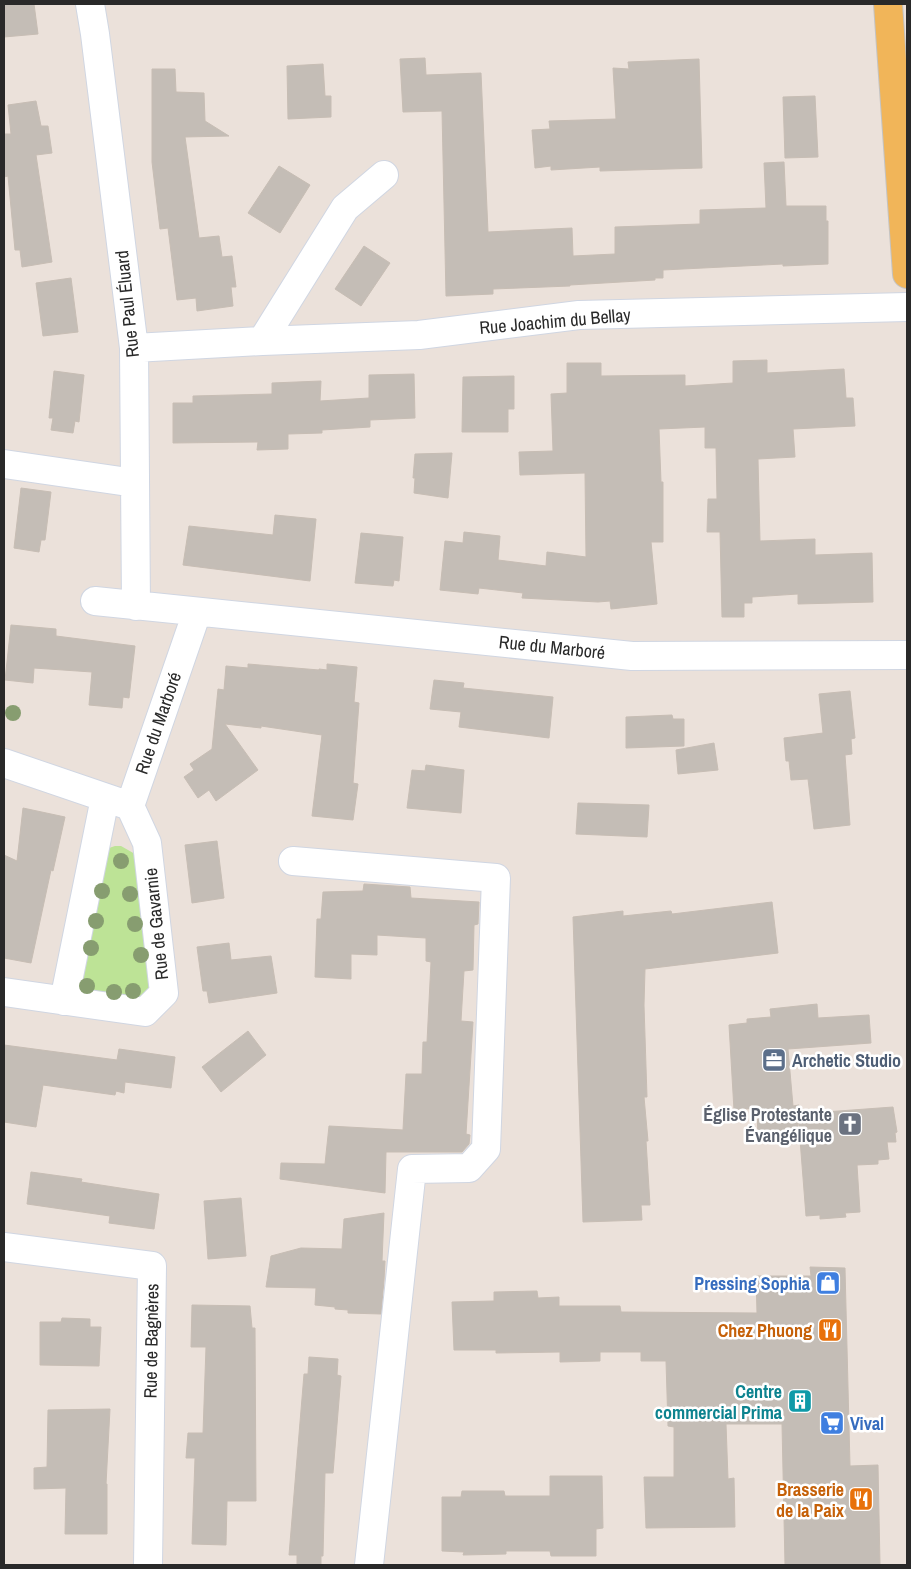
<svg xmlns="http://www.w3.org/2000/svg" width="911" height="1569" font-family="'Archivo Narrow',sans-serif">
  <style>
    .green { fill: #bde396 }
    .building { fill: #c4bdb6; stroke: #c7bdb4 }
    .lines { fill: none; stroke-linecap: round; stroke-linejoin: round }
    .minor-casing { stroke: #d0d6e2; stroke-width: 30 }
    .major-casing { stroke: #c3c3c3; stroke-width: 30 }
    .minor { stroke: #fff; stroke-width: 28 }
    .major { stroke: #f1b559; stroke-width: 28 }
    .tree { fill: #879d70 }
    .labels { text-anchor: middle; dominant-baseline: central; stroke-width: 5; stroke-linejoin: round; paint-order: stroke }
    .street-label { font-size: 18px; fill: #292929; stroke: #fff }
    .service-label { font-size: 18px; font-weight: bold; fill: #4e5e75; stroke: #fff; text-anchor: start }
    .worship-label { font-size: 18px; font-weight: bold; fill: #5b616d; stroke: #fff; text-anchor: end }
    .shop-label { font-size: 18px; font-weight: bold; fill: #366cbe; stroke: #fff; text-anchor: end }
    .food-label { font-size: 18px; font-weight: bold; fill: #c56008; stroke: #fff; text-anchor: end }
    .culture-label { font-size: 18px; font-weight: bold; fill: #0d838f; stroke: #fff; text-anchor: end }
  </style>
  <rect width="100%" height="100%" fill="#ebe1da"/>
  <path class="green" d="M115 846H121L135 854 155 981 146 998 78 992 104 855 109 848Z"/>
  <path class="building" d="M4 4H34L38 34 4 37Z
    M425 58 426 75 481 73 488 232 572 228 573 256 615 254V227L700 224V210L766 208 764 163 784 162 786 206H826V221H828V264L783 266V264L663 270V278H655V280L570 285V286L493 289V294L446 296 442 111 403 112 400 59Z
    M699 59 702 168 600 171V167L551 170V166L535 168 532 130 550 129 549 121 616 119 613 68 629 69 628 62Z
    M323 64 325 96H331V117L288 119 287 66Z
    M152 69H175L176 92 204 93 205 121 229 136 185 137 199 238 219 236 222 257 232 256 236 287H231L233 306 197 311 196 298 177 300 168 228 160 229 152 162Z
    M815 96 818 157 785 158 783 97Z
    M36 101 41 126H48L52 153 36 155 52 262 22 267 20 250H15L8 176 4 177V134H11L8 105Z
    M279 166 310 185 280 233 248 213Z
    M364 246 390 263 361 306 335 289Z
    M71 278 78 332 43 336 36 283Z
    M767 360V373L844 369 846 398H853L855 426 793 429 795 457 758 459 760 541 815 539V555L872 553 873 602 798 604V594L752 597V603H744V617H722L720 532H707L708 499H717L716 448H705V427L659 429 661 482H663V542H651L657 604 611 609 610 601 598 602 522 598 523 593 479 588 478 594 440 590 445 541 463 543 464 532 500 536 498 560 546 566 547 552 586 557 585 473 520 475 519 452 553 451 551 394 567 393V363H601V376L685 375V386L733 383V361Z
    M54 371 84 375 79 422 75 421 73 433 51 430 53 418H49Z
    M414 374 415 418 370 420V427L322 430V433L288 434V449L257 450 258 442 173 443V403H193V396L272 394V383L321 381 320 401 369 398V375Z
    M514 376V409H508V432H462L463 377Z
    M452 453 448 498 414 493 415 478H413L415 454Z
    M21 488 51 492 45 540H41L39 552 14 548Z
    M275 515 316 519 310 581 183 565 189 526 273 535Z
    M361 533 403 537 399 581 394 580 393 586 355 583Z
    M11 625 56 629V636L135 646 129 698 123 697 122 708 89 705 92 672 34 668 33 683 5 680Z
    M248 664 319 670V669L327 670V664L357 667 354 702 359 703 353 783 358 784 353 820 312 816 322 735 261 726V728L225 724 258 770 216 801 209 790 198 798 184 777 194 770 190 764 212 749 218 689 224 690 226 666 248 668Z
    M434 680 464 683 463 688 553 697 549 738 459 727 461 712 430 709Z
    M850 691 855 738 851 739 852 754 845 755 850 825 814 829 808 779 791 780 789 761H786L784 738 823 733 819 694Z
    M672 715 673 719H684V746L626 748V717Z
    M714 743 718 770 678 774 676 750Z
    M426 765 464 770 461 813 407 808 412 770 425 771Z
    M578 803 649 805 647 837 576 834Z
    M23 808 65 817 53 871 51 870 31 963 4 958V855L17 861Z
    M217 841 224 898 192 903 185 845Z
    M364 884 410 887 411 898 479 902 478 924 474 925 473 970 464 971 461 1021 473 1022 466 1134 470 1135 469 1144 462 1152H386L385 1193 280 1179 281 1163 325 1164 329 1126 403 1130 406 1074H422L423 1042H427L431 962 426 961V938L377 935V955L351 954V979L315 977 317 919H321L323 892 363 891Z
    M772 902 778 953 645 969 644 1005 647 1097H644L648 1141H646L650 1205H641L642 1220 583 1222 573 917 623 911V916L671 911 672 914Z
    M229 943 231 960 271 956 277 993 209 1003 207 991H203L197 947Z
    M817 1004 818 1018 869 1015 871 1043 788 1049 793 1106 799 1105 797 1135 758 1138 757 1108 734 1110 729 1025 747 1023V1019L771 1017 770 1009Z
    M248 1031 266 1055 221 1092 202 1067Z
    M4 1045 117 1060 119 1049 175 1057 171 1088 125 1082 124 1093 116 1091 115 1095 43 1085 36 1127 4 1122Z
    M893 1107 897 1132 895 1133 896 1142H887L889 1159 878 1160V1164L857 1165 860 1212 845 1213 846 1217 820 1219V1215L806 1216 798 1114Z
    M31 1172 82 1179 81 1182 159 1194 154 1229 109 1223 110 1216 27 1204Z
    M241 1198 246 1256 208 1259 204 1201Z
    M384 1213 382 1261H385L384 1280 381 1314 348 1313V1310L335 1309V1307L315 1305 316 1288 266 1287 271 1256 301 1248 342 1249 344 1219Z
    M810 1267 845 1268 850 1466 878 1465 880 1565H785L782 1424H726L728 1479 734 1478 735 1527 646 1528 644 1477H674V1427L668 1426 666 1361H641V1352H600V1361L560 1362V1352L496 1353V1350H454L452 1302 494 1301V1292L537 1291 538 1298 559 1297V1306H620L621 1312 757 1313 756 1276H811Z
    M192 1305 250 1306 252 1328H255L256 1501H227L226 1545 192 1544 195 1458H186L188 1433H203L206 1347H191Z
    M62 1318 90 1319V1327H101L99 1366 40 1365V1322H61Z
    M309 1357 338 1359 337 1375 341 1376 333 1473H325L323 1556H321V1565H297V1555H289L304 1374H308Z
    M110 1409 106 1484H107V1534H65L66 1488 34 1489V1468L47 1467 48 1410Z
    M550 1476H602L603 1528 596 1529V1556H551L550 1551H506V1554L463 1555 464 1552 442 1551V1497H461L462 1491H504L505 1496H550Z"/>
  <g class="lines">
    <defs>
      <path id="minor" d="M90 4 95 34 134 348 136 606
        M262 341 345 208 384 175
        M134 348 262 341 419 335 579 315 907 307
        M4 464 135 483
        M95 601 632 656 907 655
        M4 763 130 806 147 843 164 993 145 1012 4 992
        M130 806 197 612
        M293 861 496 878 486 1149 469 1168 412 1169 369 1565
        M64 1001 105 798
        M4 1247 152 1266 148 1565"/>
      <path id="major" d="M888 4 907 274"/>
    </defs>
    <use href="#minor" class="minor-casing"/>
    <use href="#major" class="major-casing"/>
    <use href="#minor" class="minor"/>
    <use href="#major" class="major"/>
  </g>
  <g class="tree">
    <circle cx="13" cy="713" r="8"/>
    <circle cx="121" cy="861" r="8"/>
    <circle cx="102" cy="891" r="8"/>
    <circle cx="130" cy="894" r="8"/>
    <circle cx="96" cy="921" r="8"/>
    <circle cx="135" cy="924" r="8"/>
    <circle cx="91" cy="948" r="8"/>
    <circle cx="141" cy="955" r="8"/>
    <circle cx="87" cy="986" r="8"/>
    <circle cx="133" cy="991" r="8"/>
    <circle cx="114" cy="992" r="8"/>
  </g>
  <defs>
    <symbol id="office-square" viewBox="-11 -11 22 22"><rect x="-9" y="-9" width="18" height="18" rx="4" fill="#5c6f8a" stroke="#fff"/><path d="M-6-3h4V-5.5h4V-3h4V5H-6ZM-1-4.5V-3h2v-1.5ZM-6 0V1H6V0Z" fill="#fff"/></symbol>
    <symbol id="church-square" viewBox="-11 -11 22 22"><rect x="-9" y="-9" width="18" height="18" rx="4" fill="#6b7280" stroke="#fff"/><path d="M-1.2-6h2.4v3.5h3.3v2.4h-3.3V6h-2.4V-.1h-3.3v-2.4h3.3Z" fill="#fff"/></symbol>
    <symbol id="shop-square" viewBox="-11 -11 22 22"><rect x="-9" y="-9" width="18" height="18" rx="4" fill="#3f7fe0" stroke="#fff"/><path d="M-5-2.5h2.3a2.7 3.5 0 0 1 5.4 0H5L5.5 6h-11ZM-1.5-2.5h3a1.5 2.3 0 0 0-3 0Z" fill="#fff"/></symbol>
    <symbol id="restaurant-square" viewBox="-11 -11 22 22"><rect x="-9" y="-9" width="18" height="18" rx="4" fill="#e8710a" stroke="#fff"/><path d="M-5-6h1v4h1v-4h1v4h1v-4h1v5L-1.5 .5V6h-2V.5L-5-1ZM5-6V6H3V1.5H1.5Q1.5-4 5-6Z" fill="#fff"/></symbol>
    <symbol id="building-square" viewBox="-11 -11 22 22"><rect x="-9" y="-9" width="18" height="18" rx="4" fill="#0f9aa8" stroke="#fff"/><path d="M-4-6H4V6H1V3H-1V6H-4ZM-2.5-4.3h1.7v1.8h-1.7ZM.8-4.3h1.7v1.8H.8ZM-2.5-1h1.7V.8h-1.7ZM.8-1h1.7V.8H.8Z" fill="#fff"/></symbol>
    <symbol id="supermarket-square" viewBox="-11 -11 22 22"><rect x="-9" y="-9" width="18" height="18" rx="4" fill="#3f7fe0" stroke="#fff"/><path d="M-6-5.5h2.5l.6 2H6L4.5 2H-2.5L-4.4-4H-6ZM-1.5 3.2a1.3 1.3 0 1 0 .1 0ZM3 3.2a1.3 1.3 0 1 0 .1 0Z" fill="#fff"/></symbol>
  </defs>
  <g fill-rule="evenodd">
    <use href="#office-square" x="760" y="1046" width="28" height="28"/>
    <use href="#church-square" x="836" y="1110" width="28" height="28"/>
    <use href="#shop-square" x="814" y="1269" width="28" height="28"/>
    <use href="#restaurant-square" x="816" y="1316" width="28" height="28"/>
    <use href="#building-square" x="786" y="1387" width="28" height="28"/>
    <use href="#supermarket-square" x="818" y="1409" width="28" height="28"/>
    <use href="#restaurant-square" x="847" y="1485" width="28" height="28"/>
  </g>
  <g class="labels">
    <g class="street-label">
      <text transform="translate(127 304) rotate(-96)">Rue Paul Éluard</text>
      <text transform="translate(555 321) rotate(-5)">Rue Joachim du Bellay</text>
      <text transform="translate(552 647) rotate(6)">Rue du Marboré</text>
      <text transform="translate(158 723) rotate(-71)">Rue du Marboré</text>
      <text transform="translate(156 924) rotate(-96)">Rue de Gavarnie</text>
      <text transform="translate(151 1341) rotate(-89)">Rue de Bagnères</text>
    </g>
    <g class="service-label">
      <text x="792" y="1060">Archetic Studio</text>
    </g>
    <g class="worship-label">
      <text x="832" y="1114">Église Protestante<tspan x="832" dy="21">Évangélique</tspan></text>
    </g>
    <g class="shop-label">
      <text x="810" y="1283">Pressing Sophia</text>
      <text x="850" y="1423" text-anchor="start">Vival</text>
    </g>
    <g class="food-label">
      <text x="812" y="1330">Chez Phuong</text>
      <text x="844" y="1489">Brasserie<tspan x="844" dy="21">de la Paix</tspan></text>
    </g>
    <g class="culture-label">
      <text x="782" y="1391">Centre<tspan x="782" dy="21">commercial Prima</tspan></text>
    </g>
  </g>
  <rect width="911" height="1569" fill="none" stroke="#292929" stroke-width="10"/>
</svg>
